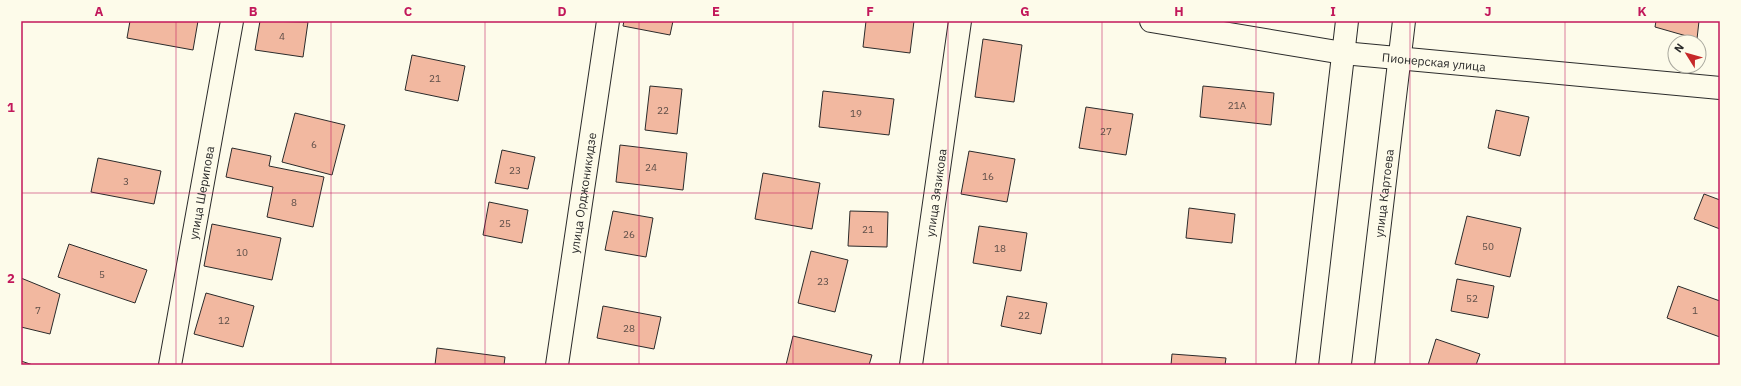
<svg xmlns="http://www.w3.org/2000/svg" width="1741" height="386" font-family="'IBM Plex Sans',sans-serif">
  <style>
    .building { fill: #f2b8a0; stroke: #2b2b2b }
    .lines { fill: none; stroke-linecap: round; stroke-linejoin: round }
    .minor-casing { stroke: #2b2b2b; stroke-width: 24 }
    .major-casing { stroke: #2b2b2b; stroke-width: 24 }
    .minor { stroke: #fdfbea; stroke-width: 22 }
    .major { stroke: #fdfbea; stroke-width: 22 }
    .grid { fill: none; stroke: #c2185b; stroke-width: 1; stroke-opacity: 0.55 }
    .labels { text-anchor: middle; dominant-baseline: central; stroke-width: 3; stroke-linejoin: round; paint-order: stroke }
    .number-label { font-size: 10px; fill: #5d4e48 }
    .street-label { font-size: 12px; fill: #2b2b2b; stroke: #fdfbea }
    .neatline { fill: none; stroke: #c2185b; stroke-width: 1.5 }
    .grid-label { font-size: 13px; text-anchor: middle; font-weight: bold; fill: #c2185b }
  </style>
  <rect width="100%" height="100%" fill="#fdfbea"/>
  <path class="building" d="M130 21H198L193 50 127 38Z
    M260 21 308 22 303 57 255 50Z
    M624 21H673L670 35 623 26Z
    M866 21H914L910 53 863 47Z
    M1656 21H1699L1697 39 1655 27Z
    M983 39 1022 45 1014 102 975 97Z
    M412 55 465 66 458 101 405 90Z
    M650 86 682 89 677 134 645 130Z
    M1203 86 1274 93 1271 125 1200 117Z
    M823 91 894 99 889 135 819 127Z
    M1086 107 1133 114 1126 155 1079 148Z
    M1496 110 1529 117 1520 156 1488 148Z
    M295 113 345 125 332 175 282 162Z
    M620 145 687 153 683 190 616 182Z
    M232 148 271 156 269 166 324 177 313 227 267 217 273 187 226 177Z
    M502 150 535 157 528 189 495 183Z
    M969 151 1015 159 1007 202 961 194Z
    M98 158 161 171 154 204 91 192Z
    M763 173 820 183 812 229 755 219Z
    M1704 194 1720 200V229L1694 219Z
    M489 202 528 210 522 243 483 235Z
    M1189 208 1235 214 1232 243 1186 238Z
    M613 211 653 218 646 257 605 250Z
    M850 211 888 212 887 247 848 246Z
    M1467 216 1521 228 1510 277 1455 264Z
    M212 224 281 238 272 280 204 266Z
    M979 226 1027 233 1021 271 973 263Z
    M69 244 147 270 135 303 58 277Z
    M811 251 848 260 835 312 798 303Z
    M21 278 60 294 50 334 21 327Z
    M1457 279 1494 286 1488 318 1451 311Z
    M1678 286 1720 301V337L1667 318Z
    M206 293 254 306 243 347 194 334Z
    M1007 296 1047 303 1041 334 1001 326Z
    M603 306 661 317 654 349 597 338Z
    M793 336 872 355 869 365H786Z
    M1436 339 1480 354 1476 365H1428Z
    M437 348 505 357 504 365H435Z
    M1172 354 1226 358 1225 365H1171Z
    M21 361 33 365H21Z"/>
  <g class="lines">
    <defs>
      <g id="minor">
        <path id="s1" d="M1151 21 1343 53 1720 88"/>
        <path id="s2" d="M170 365 232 21"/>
        <path id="s3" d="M557 365 608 21"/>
        <path id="s4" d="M911 365 960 21"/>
      </g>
      <g id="major">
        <path d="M1307 365 1347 21"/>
        <path id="s5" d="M1363 365 1404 21"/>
      </g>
    </defs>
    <use href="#minor" class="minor-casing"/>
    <use href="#major" class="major-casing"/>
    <use href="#minor" class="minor"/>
    <use href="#major" class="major"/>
  </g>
  <path class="grid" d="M176 21V365M331 21V365M485 21V365M639 21V365M793 21V365M948 21V365M1102 21V365M1256 21V365M1410 21V365M1565 21V365M21 193H1720"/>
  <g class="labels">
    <g class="number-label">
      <text x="282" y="36">4</text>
      <text x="435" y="78">21</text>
      <text x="1237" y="105">21А</text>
      <text x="663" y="110">22</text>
      <text x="856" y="113">19</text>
      <text x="1106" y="131">27</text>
      <text x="314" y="144">6</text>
      <text x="651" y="167">24</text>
      <text x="515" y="170">23</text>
      <text x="988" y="176">16</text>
      <text x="126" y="181">3</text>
      <text x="294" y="202">8</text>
      <text x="505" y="223">25</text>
      <text x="868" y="229">21</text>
      <text x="629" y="234">26</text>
      <text x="1488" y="246">50</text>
      <text x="1000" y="248">18</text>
      <text x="242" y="252">10</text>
      <text x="102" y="274">5</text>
      <text x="823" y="281">23</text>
      <text x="1472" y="298">52</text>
      <text x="38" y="310">7</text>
      <text x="1695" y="310">1</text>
      <text x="1024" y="315">22</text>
      <text x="224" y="320">12</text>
      <text x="629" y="328">28</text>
    </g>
    <g class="street-label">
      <text stroke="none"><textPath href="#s1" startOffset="286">Пионерская улица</textPath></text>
      <text stroke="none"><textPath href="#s2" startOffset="175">улица Шерипова</textPath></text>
      <text stroke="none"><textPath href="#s3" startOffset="174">улица Орджоникидзе</textPath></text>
      <text stroke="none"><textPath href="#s4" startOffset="174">улица Зязикова</textPath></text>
      <text stroke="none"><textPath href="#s5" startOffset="173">улица Картоева</textPath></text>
    </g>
  </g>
  <rect width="1741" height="386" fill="none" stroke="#fdfbea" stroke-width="44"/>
  <g transform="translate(1687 54) rotate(307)"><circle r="19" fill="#fdfbea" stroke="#a9a89e"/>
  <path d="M0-3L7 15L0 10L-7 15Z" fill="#c62828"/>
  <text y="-6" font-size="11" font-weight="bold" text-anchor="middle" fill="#2b2b2b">N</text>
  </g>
  <rect x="22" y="22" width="1697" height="342" class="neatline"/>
  <g class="grid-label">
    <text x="99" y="16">A</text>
    <text x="253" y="16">B</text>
    <text x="408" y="16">C</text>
    <text x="562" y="16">D</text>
    <text x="716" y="16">E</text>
    <text x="870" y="16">F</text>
    <text x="1025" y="16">G</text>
    <text x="1179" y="16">H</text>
    <text x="1333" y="16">I</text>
    <text x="1488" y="16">J</text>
    <text x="1642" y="16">K</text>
    <text x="11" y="112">1</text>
    <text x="11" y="283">2</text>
  </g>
</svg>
